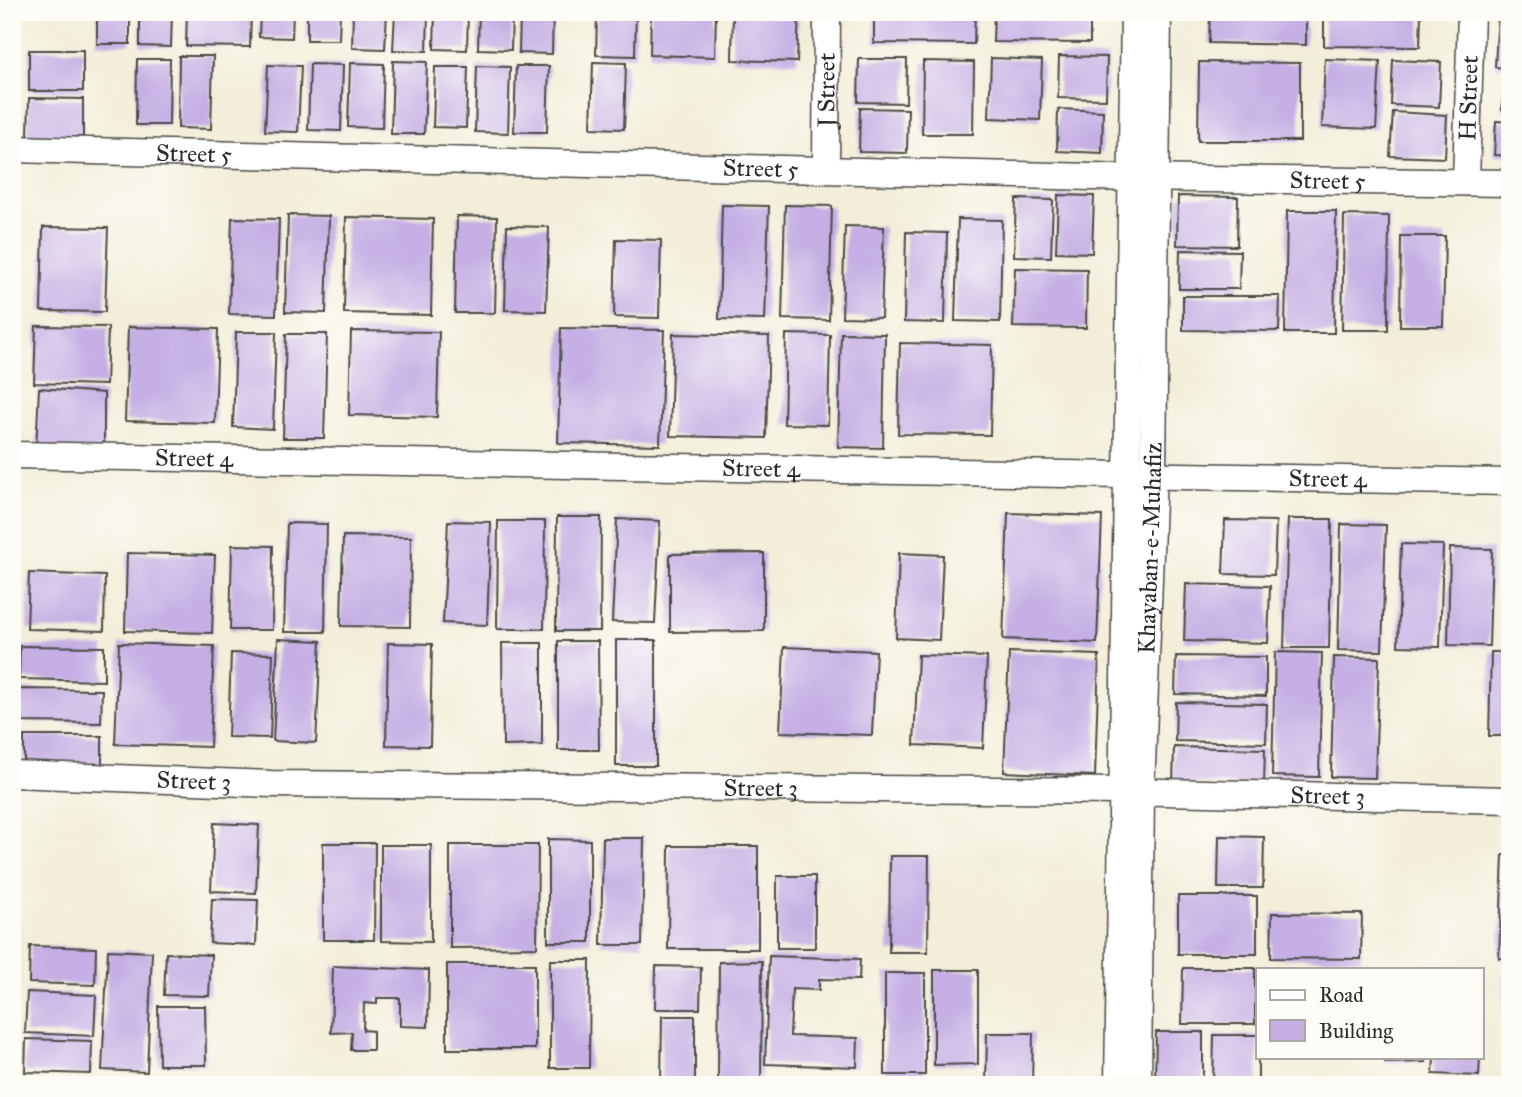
<svg xmlns="http://www.w3.org/2000/svg" width="1522" height="1097" font-family="'IM FELL Great Primer',serif">
  <style>
    .building { fill: #c5afe4 }
    .lines { fill: none; stroke-linecap: round; stroke-linejoin: round }
    .minor-casing { stroke: #494845; stroke-width: 29 }
    .minor { stroke: #fff; stroke-width: 26 }
    .labels { text-anchor: middle; dominant-baseline: central; stroke-width: 7; stroke-linejoin: round; paint-order: stroke }
    .street-label { font-size: 24px; fill: #2b2b2b; stroke: #fdfcf7 }
  </style>
  <rect width="100%" height="100%" fill="#fdfcf7"/>
  <filter id="ink" filterUnits="userSpaceOnUse"><feTurbulence type="fractalNoise" baseFrequency=".0143" numOctaves="2"/><feDisplacementMap in="SourceGraphic" scale="14" xChannelSelector="R" yChannelSelector="G"/><feConvolveMatrix kernelMatrix="1 2 1 2 8 2 1 2 1" color-interpolation-filters="sRGB"/></filter>
  <filter id="wash" filterUnits="userSpaceOnUse"><feTurbulence type="fractalNoise" baseFrequency=".00686" numOctaves="4" result="noise"/><feDisplacementMap in="SourceGraphic" scale="28" xChannelSelector="R" yChannelSelector="G"/><feGaussianBlur stdDeviation="1.57" result="paint"/><feColorMatrix in="noise" values="0 0 0 0 0 0 0 0 0 0 0 0 0 0 0 0 0 1.4 0 .05"/><feComposite in="paint" operator="in"/></filter>
  <g filter="url(#wash)">
    <rect width="100%" height="100%" fill="#f3eed9"/>
    <g id="blocks">
      <path class="building" d="M97 12H130V44H97Z
        M140 12H172L171 47 140 46Z
        M187 12H251L250 47 186 46Z
        M260 12H293L292 38 259 37Z
        M307 12H340L339 40H307Z
        M353 12H387L385 49 352 48Z
        M395 12H428L427 51 393 50Z
        M435 12H468L467 50 434 49Z
        M479 12H512L511 50 478 49Z
        M520 12H553L552 54 519 53Z
        M597 12H636L635 56 596 55Z
        M651 12H716L715 57 650 55Z
        M733 12H799L797 62 732 60Z
        M874 12H975L974 44 874 43Z
        M994 12H1090V43L993 42Z
        M1210 12H1306V45L1209 43Z
        M1324 12H1421L1420 47 1324 46Z
        M1498 12H1510V68L1495 67Z
        M29 50H83V91H29Z
        M179 56H213L211 129 178 128Z
        M1059 56 1107 57 1106 99 1058 98Z
        M991 58 1042 60 1040 120 989 118Z
        M137 59H170L169 125H136Z
        M859 59H907L906 103 858 102Z
        M1325 59 1380 61 1376 129 1322 127Z
        M1393 60 1441 62 1439 107 1391 105Z
        M393 61 427 62 424 134H391Z
        M923 61 974 62 973 134H922Z
        M593 62 626 63 624 129 591 128Z
        M1199 62 1300 63V141H1198Z
        M350 63 384 64 382 128 348 127Z
        M310 64 343 65 341 131 308 130Z
        M268 65 301 66 298 132 265 131Z
        M477 66 510 67 508 133 475 132Z
        M516 66H549L547 132H514Z
        M435 67H468L466 128 433 127Z
        M1504 72 1510 73V110H1502Z
        M29 98 83 99V137H28Z
        M860 108 908 109 907 153 859 152Z
        M1058 109 1103 111 1102 153 1057 151Z
        M1393 112 1447 115 1445 158 1390 156Z
        M1496 121 1510 122V156L1494 155Z
        M1058 195 1094 196 1092 253 1056 252Z
        M1178 196 1238 197 1237 246 1177 245Z
        M1016 199 1053 200 1051 257 1014 256Z
        M722 205 769 206 765 320 719 319Z
        M785 205 832 206 829 320 782 319Z
        M1287 211H1336L1334 333H1285Z
        M288 215 329 216 326 313 285 312Z
        M1344 215 1389 216 1388 330H1342Z
        M457 216 497 217 495 313H455Z
        M346 217 433 219 431 315 344 313Z
        M232 218 279 219 276 315 229 314Z
        M958 219 1002 220 1000 322 955 321Z
        M507 226 549 227 546 311 505 310Z
        M845 226 884 227 881 318 842 317Z
        M43 227 108 228 105 312 41 311Z
        M906 232 947 233 945 323 904 322Z
        M1401 236H1445L1443 326H1400Z
        M616 239 661 240 659 318 614 317Z
        M1180 250 1240 251 1239 289H1179Z
        M1015 268 1087 269 1086 328 1013 327Z
        M1183 296H1280L1279 331 1183 330Z
        M36 326 108 327 106 385 34 383Z
        M128 327 218 329 215 423 125 421Z
        M561 328 664 330 660 445 558 443Z
        M351 331 439 332 437 417 349 415Z
        M236 332H276L273 429 233 427Z
        M841 333 885 334 883 448 838 447Z
        M286 334H327L324 438H283Z
        M673 334 769 336 766 438 670 436Z
        M786 334 830 335 828 425 784 424Z
        M900 343 992 345 990 435 898 434Z
        M39 388 104 393V451L36 450Z
        M1008 513 1102 516 1097 643 1003 639Z
        M557 517H601L600 631H556Z
        M617 519 660 521 655 623 612 622Z
        M1288 519H1332L1329 648H1284Z
        M1225 520 1276 521 1274 575 1223 574Z
        M448 521 491 522 487 625 443 623Z
        M498 521H545L544 629H497Z
        M287 523 327 524 325 632H284Z
        M1341 524 1386 525 1382 651 1338 650Z
        M343 536 411 537 410 627 341 626Z
        M1401 544 1443 545 1440 647 1398 646Z
        M232 545 273 546 272 630H230Z
        M1450 548 1492 549 1489 646 1448 645Z
        M127 553 215 555 212 633 125 631Z
        M764 553V631L670 632V554Z
        M899 553 943 555 939 640 896 638Z
        M29 573 105 576 104 631 27 629Z
        M1186 584 1270 586 1268 643 1184 641Z
        M278 639 321 641 316 743 273 741Z
        M616 640H656V766H616Z
        M558 641H598L599 750H558Z
        M119 643 214 646 210 747 115 744Z
        M388 643 432 644 430 746 386 745Z
        M502 643H542V745L503 746Z
        M20 646 104 647V681L19 679Z
        M784 647 876 651 872 735 780 732Z
        M1009 652 1099 655 1095 776 1004 772Z
        M1275 652 1322 653 1319 777 1272 776Z
        M1491 652H1510V736H1489Z
        M231 653 273 654 270 738 228 737Z
        M918 655 987 657 983 748 914 745Z
        M1176 656 1266 657V696L1175 694Z
        M1334 657 1379 658 1375 778 1331 777Z
        M18 689 102 690 101 723 17 722Z
        M1176 702 1267 704 1266 743 1175 741Z
        M24 736H102V769L24 770Z
        M1174 747 1265 749 1264 785 1173 783Z
        M214 823 259 825 256 893 211 891Z
        M1219 836 1264 837 1263 888H1218Z
        M603 838H644L642 945H601Z
        M548 839 590 840V942H548Z
        M323 843H375L374 940H323Z
        M381 845H431V942L381 941Z
        M450 845H538L537 947 450 948Z
        M669 846H758V949H668Z
        M1503 855H1510V959L1499 958Z
        M890 856H929L928 952H889Z
        M777 876H815V948H777Z
        M1178 896H1257V954H1178Z
        M212 899 258 900 256 945 210 943Z
        M1272 913 1362 914 1361 959 1271 958Z
        M30 946 96 948 95 985 29 983Z
        M108 950 152 952 147 1072 102 1070Z
        M166 953 211 955 209 996 164 995Z
        M769 956 860 959 859 980 819 979V990L792 989 790 1036 858 1038 857 1067 765 1064Z
        M550 960H590L589 1068H550Z
        M762 961 761 1082H718L719 962Z
        M447 964H535V1049H447Z
        M333 966 429 970 428 1027 400 1026V998H377V1004L364 1003 363 1030 373 1031V1050H351L352 1032 331 1033Z
        M656 966 701 967 700 1009H655Z
        M1183 968H1255V1024H1182Z
        M934 970H978V1064L934 1065Z
        M885 973H925V1075H885Z
        M1504 975H1510V1057H1504Z
        M27 992 96 995 94 1036 25 1033Z
        M158 1006H205L206 1065H159Z
        M662 1016H695V1082H661Z
        M1156 1032H1203V1085H1155Z
        M987 1033H1033L1032 1085H986Z
        M1214 1035H1258V1085H1213Z
        M26 1039 92 1041 91 1074 25 1072Z
        M1385 1057H1426V1062L1385 1063Z
        M1434 1057H1480L1479 1076 1433 1074Z"/>
    </g>
  </g>
  <g filter="url(#ink)">
    <use href="#blocks" fill-opacity="0" stroke="#494845" stroke-width="2"/>
    <g class="lines">
      <defs>
        <g id="minor">
          <path id="s1" d="M12 149 1130 178 1510 183"/>
          <path id="s2" d="M826 169 827 12"/>
          <path id="s3" d="M1466 182 1471 12"/>
          <path id="s4" d="M12 455 1510 482"/>
          <path id="s5" d="M12 774 271 784 1121 791 1510 800"/>
          <path d="M1118 1085 1134 12"/>
          <path id="s6" d="M1138 1085 1141 792 1153 474 1158 12"/>
        </g>
      </defs>
      <use href="#minor" class="minor-casing"/>
      <use href="#minor" class="minor"/>
    </g>
  </g>
  <g class="labels">
    <g class="street-label">
      <text stroke="none"><textPath href="#s2" startOffset="79">J Street</textPath></text>
      <text stroke="none"><textPath href="#s3" startOffset="84">H Street</textPath></text>
      <text stroke="none"><textPath href="#s1" startOffset="182">Street 5</textPath></text>
      <text stroke="none"><textPath href="#s1" startOffset="749">Street 5</textPath></text>
      <text stroke="none"><textPath href="#s1" startOffset="1316">Street 5</textPath></text>
      <text stroke="none"><textPath href="#s4" startOffset="182">Street 4</textPath></text>
      <text stroke="none"><textPath href="#s4" startOffset="749">Street 4</textPath></text>
      <text stroke="none"><textPath href="#s4" startOffset="1316">Street 4</textPath></text>
      <text stroke="none"><textPath href="#s6" startOffset="537">Khayaban-e-Muhafiz</textPath></text>
      <text stroke="none"><textPath href="#s5" startOffset="182">Street 3</textPath></text>
      <text stroke="none"><textPath href="#s5" startOffset="749">Street 3</textPath></text>
      <text stroke="none"><textPath href="#s5" startOffset="1316">Street 3</textPath></text>
    </g>
  </g>
  <rect width="1522" height="1097" fill="none" stroke="#fdfcf7" stroke-width="42"/>
  <rect x="1256" y="968" width="228" height="91" fill="#fdfcf7" stroke="#a9a8a5" stroke-width="2"/>
  <rect x="1270" y="990" width="35" height="10" fill="#ffffff" stroke="#a9a8a5" stroke-width="2"/>
  <text x="1319" y="1002" font-size="21" fill="#2b2b2b">Road</text>
  <rect x="1270" y="1020" width="35" height="21" fill="#c5afe4" stroke="#a9a8a5" stroke-width="2"/>
  <text x="1319" y="1038" font-size="21" fill="#2b2b2b">Building</text>
</svg>
